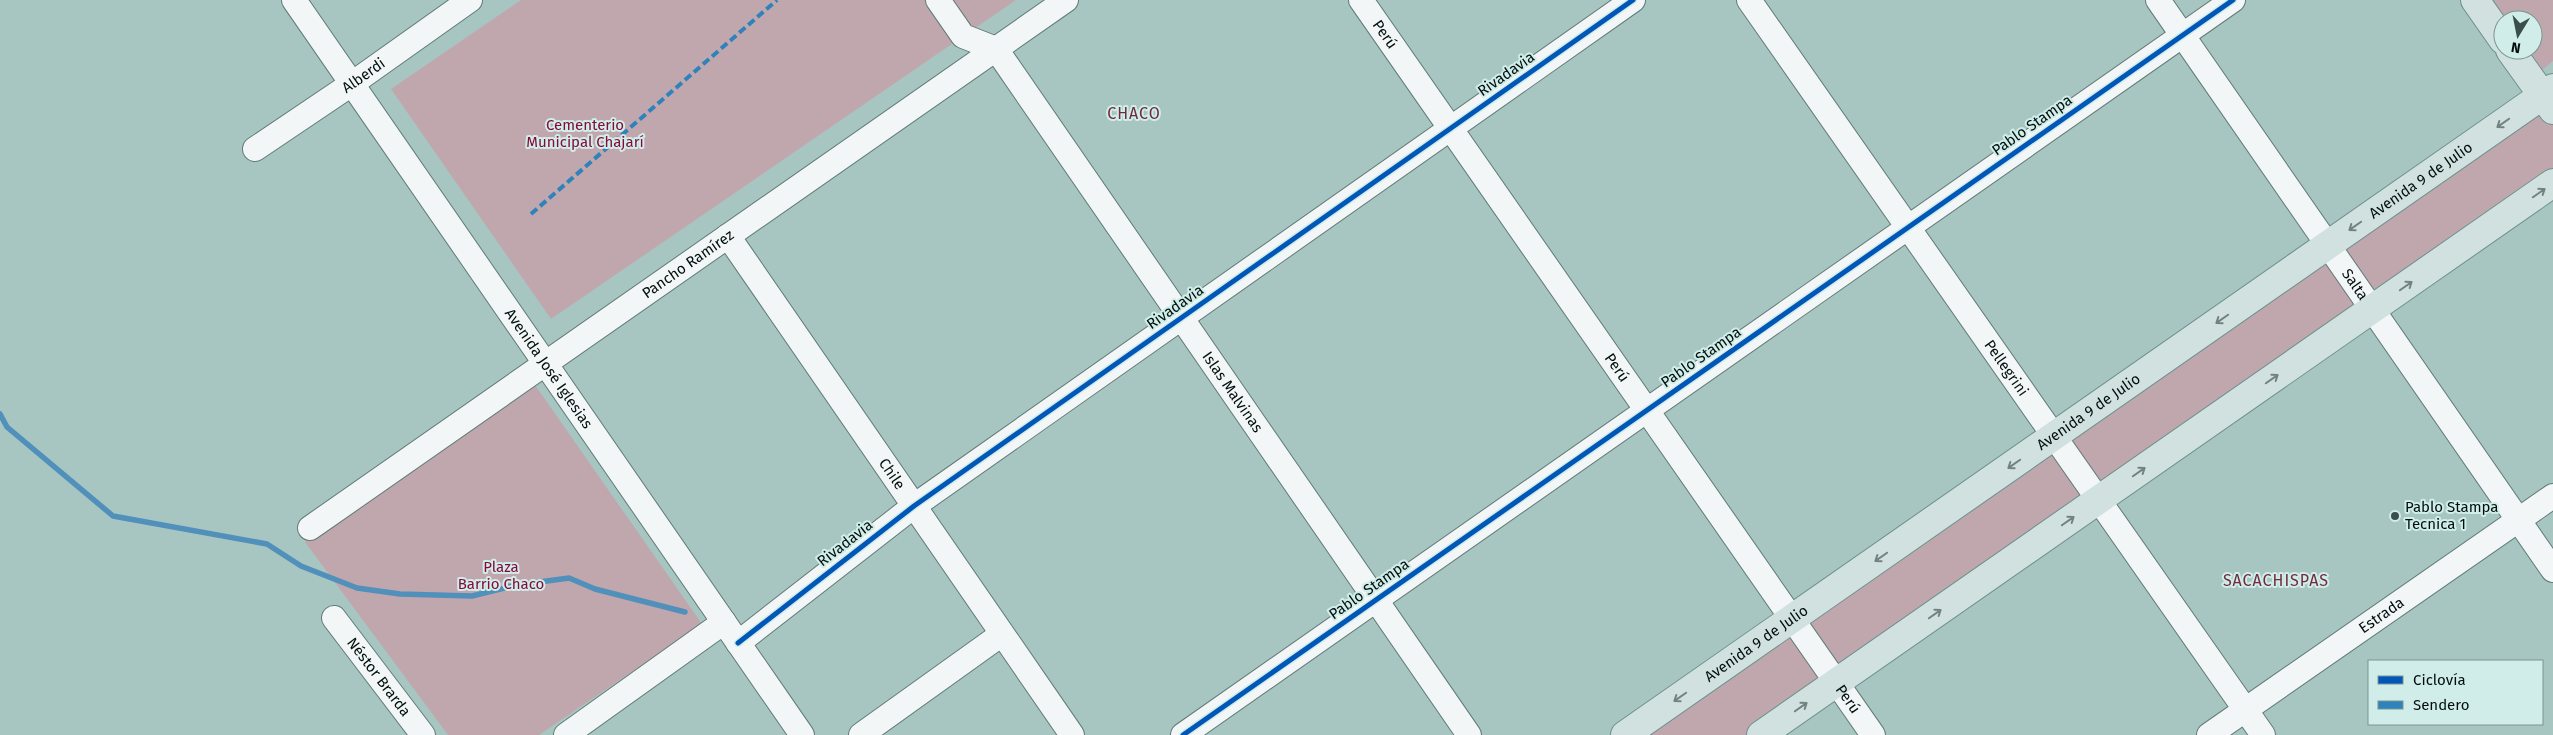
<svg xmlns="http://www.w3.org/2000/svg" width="2553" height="735" font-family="'Fira Sans',sans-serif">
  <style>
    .green { fill: #c0a7ad }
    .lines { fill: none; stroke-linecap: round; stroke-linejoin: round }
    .stream { stroke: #5090ba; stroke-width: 5.5 }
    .minor-casing { stroke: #617b78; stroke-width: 26 }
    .major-casing { stroke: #6c908d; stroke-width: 30 }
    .minor { stroke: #f2f6f6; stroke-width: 24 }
    .major { stroke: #d0e1e0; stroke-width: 28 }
    .quiet { stroke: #2f82bb; stroke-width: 4; stroke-dasharray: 8 4; stroke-linecap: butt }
    .cycleway-casing { stroke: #d1ede9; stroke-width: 8 }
    .cycleway { stroke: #0057b8; stroke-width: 5 }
    .oneway { stroke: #728281 }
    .poi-dot { fill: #3a4f4c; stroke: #d1ede9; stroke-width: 2 }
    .labels { text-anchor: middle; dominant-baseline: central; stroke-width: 4; stroke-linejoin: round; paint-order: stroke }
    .street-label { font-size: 15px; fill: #000f0d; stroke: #d1ede9 }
    .park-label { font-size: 15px; fill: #840a39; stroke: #d1ede9 }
    .poi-label { font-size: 15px; fill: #000f0d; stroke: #d1ede9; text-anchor: start }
    .neighbourhood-label { font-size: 16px; letter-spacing: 1px; fill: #712b3d; stroke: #d1ede9 }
  </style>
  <rect width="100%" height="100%" fill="#a7c6c2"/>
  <path class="green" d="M521 0H1016L551 319 391 89Z
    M2492 0H2553V61L2541 71 2527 50H2533V20H2506Z
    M2541 108 2553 125V172L2374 297 2341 248Z
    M2326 255 2365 307 2101 491 2064 438Z
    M535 385 702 624 539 735H448L305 542Z
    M2053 446 2090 498 1839 672 1803 621Z
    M1789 631 1826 681 1748 735H1640Z"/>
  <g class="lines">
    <path class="stream" d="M0 414 7 427 113 516 267 544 301 566 357 588 400 594 472 596 517 585 569 578 595 589 685 612"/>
    <defs>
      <g id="minor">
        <path id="s1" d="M294 0 802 735"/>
        <path id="s2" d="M938 0 963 36 996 49 1469 735"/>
        <path id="s3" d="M1361 0 1873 735"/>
        <path id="s4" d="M1749 0 2263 735"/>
        <path id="s5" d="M2158 0 2553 570"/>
        <path id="s6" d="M255 149 353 83 470 0"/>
        <path id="s7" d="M728 236 1072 735"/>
        <path id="s8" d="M310 528 1066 0"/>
        <path id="s9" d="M334 618 423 735"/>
        <path d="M738 643 914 506 1633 0"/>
        <path d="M566 735 724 622"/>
        <path d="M861 735 1002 634"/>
        <path d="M1183 735 2233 0"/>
        <path id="s10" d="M2209 735 2553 496"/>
      </g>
      <g id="major">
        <path d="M2475 0 2503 40"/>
        <path d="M2510 50 2553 110"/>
        <path id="s11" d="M1625 735 2553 88"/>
        <path d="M1761 735 2553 183"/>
      </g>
    </defs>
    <use href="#minor" class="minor-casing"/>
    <use href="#major" class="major-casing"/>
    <use href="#minor" class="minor"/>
    <use href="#major" class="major"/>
    <path class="quiet" d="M531 214 777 0"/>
    <defs>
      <path id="cycleway" d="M738 643 914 506 1633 0
        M1183 735 2233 0"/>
    </defs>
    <use href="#cycleway" class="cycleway-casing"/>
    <use href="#cycleway" class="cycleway"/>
  </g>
  <defs><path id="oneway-shaft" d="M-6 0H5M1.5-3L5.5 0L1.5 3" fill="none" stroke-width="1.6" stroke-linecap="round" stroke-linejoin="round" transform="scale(1.25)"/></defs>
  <g class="oneway">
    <use href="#oneway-shaft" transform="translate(2503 123) rotate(145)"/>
    <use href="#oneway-shaft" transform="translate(2539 193) rotate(-35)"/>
    <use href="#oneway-shaft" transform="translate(2355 226) rotate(145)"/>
    <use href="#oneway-shaft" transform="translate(2406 286) rotate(-35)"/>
    <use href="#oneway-shaft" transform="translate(2222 319) rotate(145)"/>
    <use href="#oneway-shaft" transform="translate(2272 379) rotate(-35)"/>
    <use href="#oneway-shaft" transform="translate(2014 464) rotate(145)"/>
    <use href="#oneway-shaft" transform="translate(2139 472) rotate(-35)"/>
    <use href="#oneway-shaft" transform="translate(2068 521) rotate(-35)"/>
    <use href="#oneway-shaft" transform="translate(1881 557) rotate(145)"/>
    <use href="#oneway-shaft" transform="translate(1935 614) rotate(-35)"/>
    <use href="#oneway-shaft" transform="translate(1680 697) rotate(145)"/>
    <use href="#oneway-shaft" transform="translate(1801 707) rotate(-35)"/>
  </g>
  <circle class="poi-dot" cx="2395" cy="516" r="5"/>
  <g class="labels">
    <g class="street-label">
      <text stroke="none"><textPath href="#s3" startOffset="42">Perú</textPath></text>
      <text transform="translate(1506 74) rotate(-35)">Rivadavia</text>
      <text stroke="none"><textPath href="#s6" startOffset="131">Alberdi</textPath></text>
      <text transform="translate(2032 125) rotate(-35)">Pablo Stampa</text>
      <text stroke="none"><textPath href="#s11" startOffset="970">Avenida 9 de Julio</textPath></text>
      <text stroke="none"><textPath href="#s8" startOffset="461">Pancho Ramírez</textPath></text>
      <text stroke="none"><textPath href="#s5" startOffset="346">Salta</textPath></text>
      <text transform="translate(1175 307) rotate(-35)">Rivadavia</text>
      <text transform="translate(1701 357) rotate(-35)">Pablo Stampa</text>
      <text stroke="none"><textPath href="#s4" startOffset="449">Pellegrini</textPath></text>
      <text stroke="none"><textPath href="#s1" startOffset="448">Avenida José Iglesias</textPath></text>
      <text stroke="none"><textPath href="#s3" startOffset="448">Perú</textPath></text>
      <text stroke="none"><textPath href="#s2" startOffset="496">Islas Malvinas</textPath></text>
      <text stroke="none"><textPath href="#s11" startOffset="565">Avenida 9 de Julio</textPath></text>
      <text stroke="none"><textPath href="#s7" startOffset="289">Chile</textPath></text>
      <text transform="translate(845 543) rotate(-38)">Rivadavia</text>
      <text transform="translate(1369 589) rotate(-35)">Pablo Stampa</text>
      <text stroke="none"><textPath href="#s10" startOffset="210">Estrada</textPath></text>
      <text stroke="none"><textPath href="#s11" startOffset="160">Avenida 9 de Julio</textPath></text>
      <text stroke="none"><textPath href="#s9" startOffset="74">Néstor Brarda</textPath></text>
      <text stroke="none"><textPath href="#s3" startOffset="852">Perú</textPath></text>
    </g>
    <g class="park-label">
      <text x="585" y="125">Cementerio<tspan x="585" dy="17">Municipal Chajarí</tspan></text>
      <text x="501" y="567">Plaza<tspan x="501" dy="17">Barrio Chaco</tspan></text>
    </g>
    <g class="poi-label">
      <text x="2405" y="507">Pablo Stampa<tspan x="2405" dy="17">Tecnica 1</tspan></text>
    </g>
    <g class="neighbourhood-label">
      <text x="1134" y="113">CHACO</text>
      <text x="2276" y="580">SACACHISPAS</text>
    </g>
  </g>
  <rect x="2368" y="660" width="175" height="65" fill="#d1ede9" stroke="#7d9491"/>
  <rect x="2378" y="676" width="25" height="8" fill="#0057b8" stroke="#7d9491"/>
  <text x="2413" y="685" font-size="15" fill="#000f0d">Ciclovía</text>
  <rect x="2378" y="701" width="25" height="8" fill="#2f82bb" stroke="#7d9491"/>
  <text x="2413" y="710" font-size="15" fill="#000f0d">Sendero</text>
  <g transform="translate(2518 35) rotate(190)"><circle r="24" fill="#d1ede9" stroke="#7d9491"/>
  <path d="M0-4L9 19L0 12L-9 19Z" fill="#3a4f4c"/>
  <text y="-8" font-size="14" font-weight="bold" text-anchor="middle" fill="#000f0d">N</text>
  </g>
</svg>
